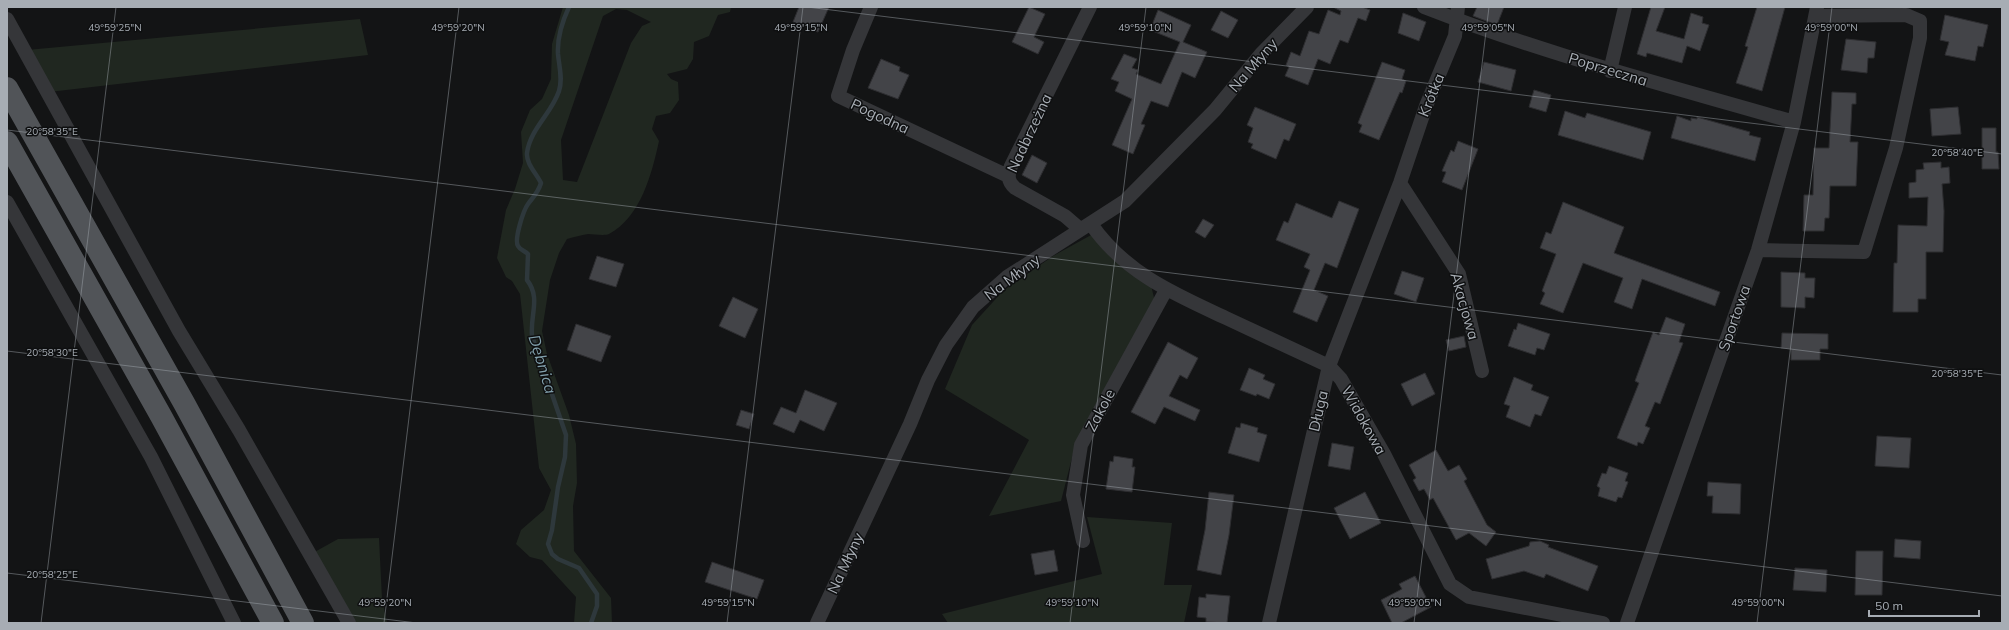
<svg xmlns="http://www.w3.org/2000/svg" width="2009" height="630" font-family="Mulish,sans-serif">
  <style>
    .green { fill: #202720; fill-rule: evenodd }
    .lines { fill: none; stroke-linecap: round; stroke-linejoin: round }
    .stream { stroke: #2e383c; stroke-width: 4.5 }
    .building { fill: #434448; stroke: #2e2e31 }
    .street { stroke: #353639; stroke-width: 14 }
    .primary { stroke: #515458; stroke-width: 22 }
    .ticks { fill: none; stroke: #a7adb4; stroke-width: 1; stroke-opacity: 0.45 }
    .labels { text-anchor: middle; dominant-baseline: central; stroke-width: 3; stroke-linejoin: round; paint-order: stroke }
    .street-label { font-size: 15px; fill: #a7adb4; stroke: #0e0f10 }
    .water-label { font-size: 16px; font-style: italic; fill: #819fab; stroke: #0e0f10 }
    .ticks-label { font-size: 10px; text-anchor: middle; fill: #a7adb4; stroke: #0e0f10; stroke-width: 3; stroke-linejoin: round; paint-order: stroke }
  </style>
  <rect width="100%" height="100%" fill="#131415"/>
  <path class="green" d="M563 7H731L730 12 718 15 709 36 694 42 693 59 687 69 667 74 671 79 678 82 679 100 670 113 656 116 652 129 659 141C652 173 641 217 609 234 604 236 594 234 588 234 581 235 574 237 567 239L559 253 550 280 542 331 547 354 569 415 576 444 577 483 573 506 574 551 611 598 612 623H574L576 597 542 560 530 557 516 544 521 530 544 510 551 490 539 468 520 294 512 281 506 277 497 258 506 210 515 189 523 163 521 132 530 110 542 99 551 79 552 44ZM616 9 627 10 651 22 642 26 631 43 577 182 563 180 561 140 603 16Z
    M360 19 368 55 49 92 27 50Z
    M1093 234 1151 285 1155 302 1073 454 1061 501 989 516 1029 440 945 389 972 325 1003 291 1053 256Z
    M1087 517 1172 523 1164 585H1192L1184 623H948L942 614 1102 574Z
    M379 538 382 599 387 623H352L311 554 338 539Z"/>
  <g class="lines">
    <path class="stream" d="M569 7C562 22 557 37 558 54 559 66 563 79 559 91 552 113 530 129 527 153 526 164 537 174 541 183 538 193 533 197 528 204 523 211 514 240 518 246 520 250 525 251 528 254L527 280C541 298 530 314 532 336L566 435 565 457 558 487 552 530 548 544 552 554 558 559 579 568 597 594V606L591 623"/>
  </g>
  <path class="building" d="M799 7H829L818 32 793 22Z
    M1029 7 1045 14 1034 37 1044 42 1038 54 1012 42Z
    M1333 7H1362L1370 10 1366 21 1358 18 1348 43 1340 40 1330 64 1318 59 1308 85 1285 76 1289 67 1286 65 1291 52 1300 56 1309 31 1319 34 1328 10 1340 15 1341 11Z
    M1477 7H1504L1497 25 1473 16Z
    M1651 7H1665L1656 31 1684 39 1691 13 1703 17 1702 23 1709 25 1700 51 1687 46 1682 63 1647 53 1646 57 1637 54Z
    M1757 7H1785L1762 91 1736 83 1748 47 1745 46Z
    M1158 10 1191 25 1183 42 1207 52 1195 78 1182 72 1168 107 1151 101 1141 124 1145 125 1133 154 1112 145 1132 99 1115 91 1119 82 1111 79 1124 54 1137 59 1132 68 1138 70 1136 74 1161 84 1180 42 1150 30Z
    M1221 11 1238 20 1228 38 1211 30Z
    M1403 13 1426 22 1419 41 1398 33Z
    M1945 15 1988 25 1983 47 1978 46 1975 61 1945 55 1949 42 1940 40Z
    M1846 39 1876 42 1874 58H1868L1867 73 1841 70Z
    M881 59 900 67 899 71 909 75 898 99 868 88Z
    M1382 62 1405 70 1402 79 1406 81 1402 93 1400 92 1379 140 1359 132 1362 125 1358 123Z
    M1484 62 1516 70 1511 91 1478 82Z
    M1534 90 1551 95 1546 112 1529 107Z
    M1832 92 1856 93V104H1852L1850 142H1858L1856 186H1830L1829 218H1825L1824 231H1803L1804 195H1813L1814 148H1829Z
    M1255 107 1296 124 1289 141 1284 139 1276 159 1251 148 1253 144 1248 142 1253 128 1247 125Z
    M1958 107 1961 134 1932 136 1930 109Z
    M1565 111 1585 118 1587 113 1651 132 1643 160 1558 135Z
    M1677 116 1691 121V118L1697 119V117L1750 132 1749 135 1761 138 1755 161 1671 138Z
    M1982 128H1996V152H1998L1999 169H1982Z
    M1458 141 1478 149 1462 190 1442 182 1446 172 1442 171 1451 150 1454 152Z
    M1032 155 1047 163 1037 183 1022 175Z
    M1941 162V168L1949 167 1950 183 1942 184 1944 211 1943 252H1926V299H1918V312H1893L1894 263H1897L1898 225 1927 226 1928 197 1909 198V183L1916 182V170L1924 169 1923 163Z
    M1339 201 1359 209 1337 268 1325 263 1314 290 1328 296 1317 322 1293 312 1310 270 1304 267 1310 254 1276 240 1284 221 1288 223 1296 203 1332 218Z
    M1563 202 1624 227 1614 253 1720 292 1715 306 1642 279 1632 309 1614 302 1623 278 1583 263 1563 313 1540 304 1545 293 1542 291 1556 254 1540 248 1546 232 1551 234Z
    M1203 219 1214 225 1205 238 1195 232Z
    M597 256 624 264 616 287 589 279Z
    M1402 271 1424 278 1416 302 1394 294Z
    M1781 272 1805 273V278H1815L1814 298 1805 297V308L1781 307Z
    M733 297 758 309 745 338 719 326Z
    M1666 317 1685 324 1679 342 1683 343 1660 404 1655 402 1645 426 1650 428 1643 444 1638 442 1637 446 1617 438 1639 383 1635 381 1653 332 1659 335Z
    M1518 323 1550 334 1544 350 1537 348 1535 355 1508 346 1514 329 1516 330Z
    M576 324 611 336 601 362 567 350Z
    M1782 333 1828 334V349H1820V360H1791V349L1781 348Z
    M1464 336 1466 347 1449 351 1446 340Z
    M1168 342 1198 358 1187 379 1180 375 1169 396 1200 410 1195 421 1164 407 1155 424 1131 412Z
    M1249 368 1265 375 1263 379 1275 384 1269 399 1257 394 1256 396 1240 390Z
    M1425 373 1435 394 1412 406 1401 384Z
    M1514 377 1533 385 1531 390 1549 397 1541 416 1535 414 1530 427 1506 417 1510 406 1504 404Z
    M805 390 837 403 824 431 800 420 794 433 773 424 781 407 796 413Z
    M741 410 754 414 749 429 736 425Z
    M1241 423 1258 428 1257 432 1267 435 1259 462 1228 453 1236 427 1240 428Z
    M1877 436 1911 438 1909 468 1875 466Z
    M1332 443 1354 447 1350 470 1328 466Z
    M1436 450 1448 471 1459 465 1467 479 1464 481 1487 525 1496 532 1486 546 1469 533 1456 540 1433 498 1430 500 1424 489 1419 491 1413 480 1416 478 1409 465Z
    M1114 456 1133 459 1132 467H1135L1132 492 1106 489 1110 461 1113 462Z
    M1609 466 1628 473 1625 481 1628 482 1622 498 1618 497 1616 502 1598 496 1600 488 1597 486 1602 473 1606 474Z
    M1708 482 1741 484 1740 514 1712 513 1713 496H1707Z
    M1209 492 1234 495 1229 535 1221 575 1197 570 1205 530Z
    M1365 492 1381 523 1350 539 1334 508Z
    M1895 539 1921 541 1920 559 1894 557Z
    M1540 541 1549 545 1548 547 1598 566 1588 591 1546 574 1544 578 1524 571 1492 579 1486 559 1529 546 1530 542Z
    M1054 550 1058 571 1035 575 1031 554Z
    M1856 551H1883L1882 595H1855Z
    M712 562 764 580 757 599 705 582Z
    M1795 568 1827 570 1826 592 1793 590Z
    M1415 576 1431 607 1401 623H1392L1381 600 1402 589 1399 584Z
    M1206 594 1230 596 1227 623 1206 622V618L1197 617 1199 597 1206 598Z"/>
  <g class="lines">
    <path class="street" d="M871 7 853 50 838 96 1008 176
      M1424 7C1544 54 1670 86 1794 122
      M7 19 179 331 239 430 349 623
      M1610 71 1625 7
      M1400 183 1459 274 1482 371
      M7 202 151 457 234 623
      M1091 224C1125 273 1174 294 1226 318 1261 334 1295 350 1329 366L1341 379 1384 454 1450 584 1469 597 1603 623
      M1080 229 1065 216 1015 188C1007 181 1008 175 1011 166L1090 7
      M1758 250 1864 252 1896 148 1920 38V21L1906 15 1816 16
      M1083 541 1073 495 1081 445 1166 290
      M817 623 910 424 928 380 946 345 973 307 1007 277 1125 201 1215 110 1261 54 1307 7
      M1269 623 1329 366 1400 183 1426 106 1455 36 1458 7
      M1627 623 1758 250 1794 122 1817 7"/>
    <path class="primary" d="M7 88 184 403 303 623
      M7 142 161 416 273 623"/>
  </g>
  <path class="ticks" d="M807 7 2002 154M7 130 2002 375M7 351 2002 596M7 573 417 623M41 623 116 7M384 623 459 7M727 623 803 7M1070 623 1146 7M1414 623 1489 7M1757 623 1832 7"/>
  <g class="labels">
    <g class="street-label">
      <text transform="translate(1253 65) rotate(-49)">Na Młyny</text>
      <text transform="translate(1608 69) rotate(17)">Poprzeczna</text>
      <text transform="translate(1431 95) rotate(-68)">Krótka</text>
      <text transform="translate(880 116) rotate(25)">Pogodna</text>
      <text transform="translate(1029 133) rotate(-65)">Nadbrzeżna</text>
      <text transform="translate(1012 277) rotate(-37)">Na Młyny</text>
      <text transform="translate(1465 306) rotate(74)">Akacjowa</text>
      <text transform="translate(1734 318) rotate(-71)">Sportowa</text>
      <text transform="translate(1100 410) rotate(-62)">Zakole</text>
      <text transform="translate(1318 411) rotate(-77)">Długa</text>
      <text transform="translate(1364 420) rotate(61)">Widokowa</text>
      <text transform="translate(845 563) rotate(-65)">Na Młyny</text>
    </g>
    <g class="water-label">
      <text transform="translate(543 364) rotate(73)">Dębnica</text>
    </g>
  </g>
  <g class="ticks-label">
    <text x="115" y="31">49°59'25"N</text>
    <text x="458" y="31">49°59'20"N</text>
    <text x="801" y="31">49°59'15"N</text>
    <text x="1145" y="31">49°59'10"N</text>
    <text x="1488" y="31">49°59'05"N</text>
    <text x="1831" y="31">49°59'00"N</text>
    <text x="52" y="135">20°58'35"E</text>
    <text x="1957" y="156">20°58'40"E</text>
    <text x="52" y="356">20°58'30"E</text>
    <text x="1957" y="377">20°58'35"E</text>
    <text x="52" y="578">20°58'25"E</text>
    <text x="385" y="606">49°59'20"N</text>
    <text x="728" y="606">49°59'15"N</text>
    <text x="1072" y="606">49°59'10"N</text>
    <text x="1415" y="606">49°59'05"N</text>
    <text x="1758" y="606">49°59'00"N</text>
  </g>
  <rect width="2009" height="630" fill="none" stroke="#a7adb4" stroke-width="16"/>
  <path d="M1869 610v6h110v-6" fill="none" stroke="#a7adb4" stroke-width="2"/>
  <text x="1875" y="610" font-size="12" fill="#a7adb4" stroke="#0e0f10" stroke-width="3" paint-order="stroke">50 m</text>
</svg>
